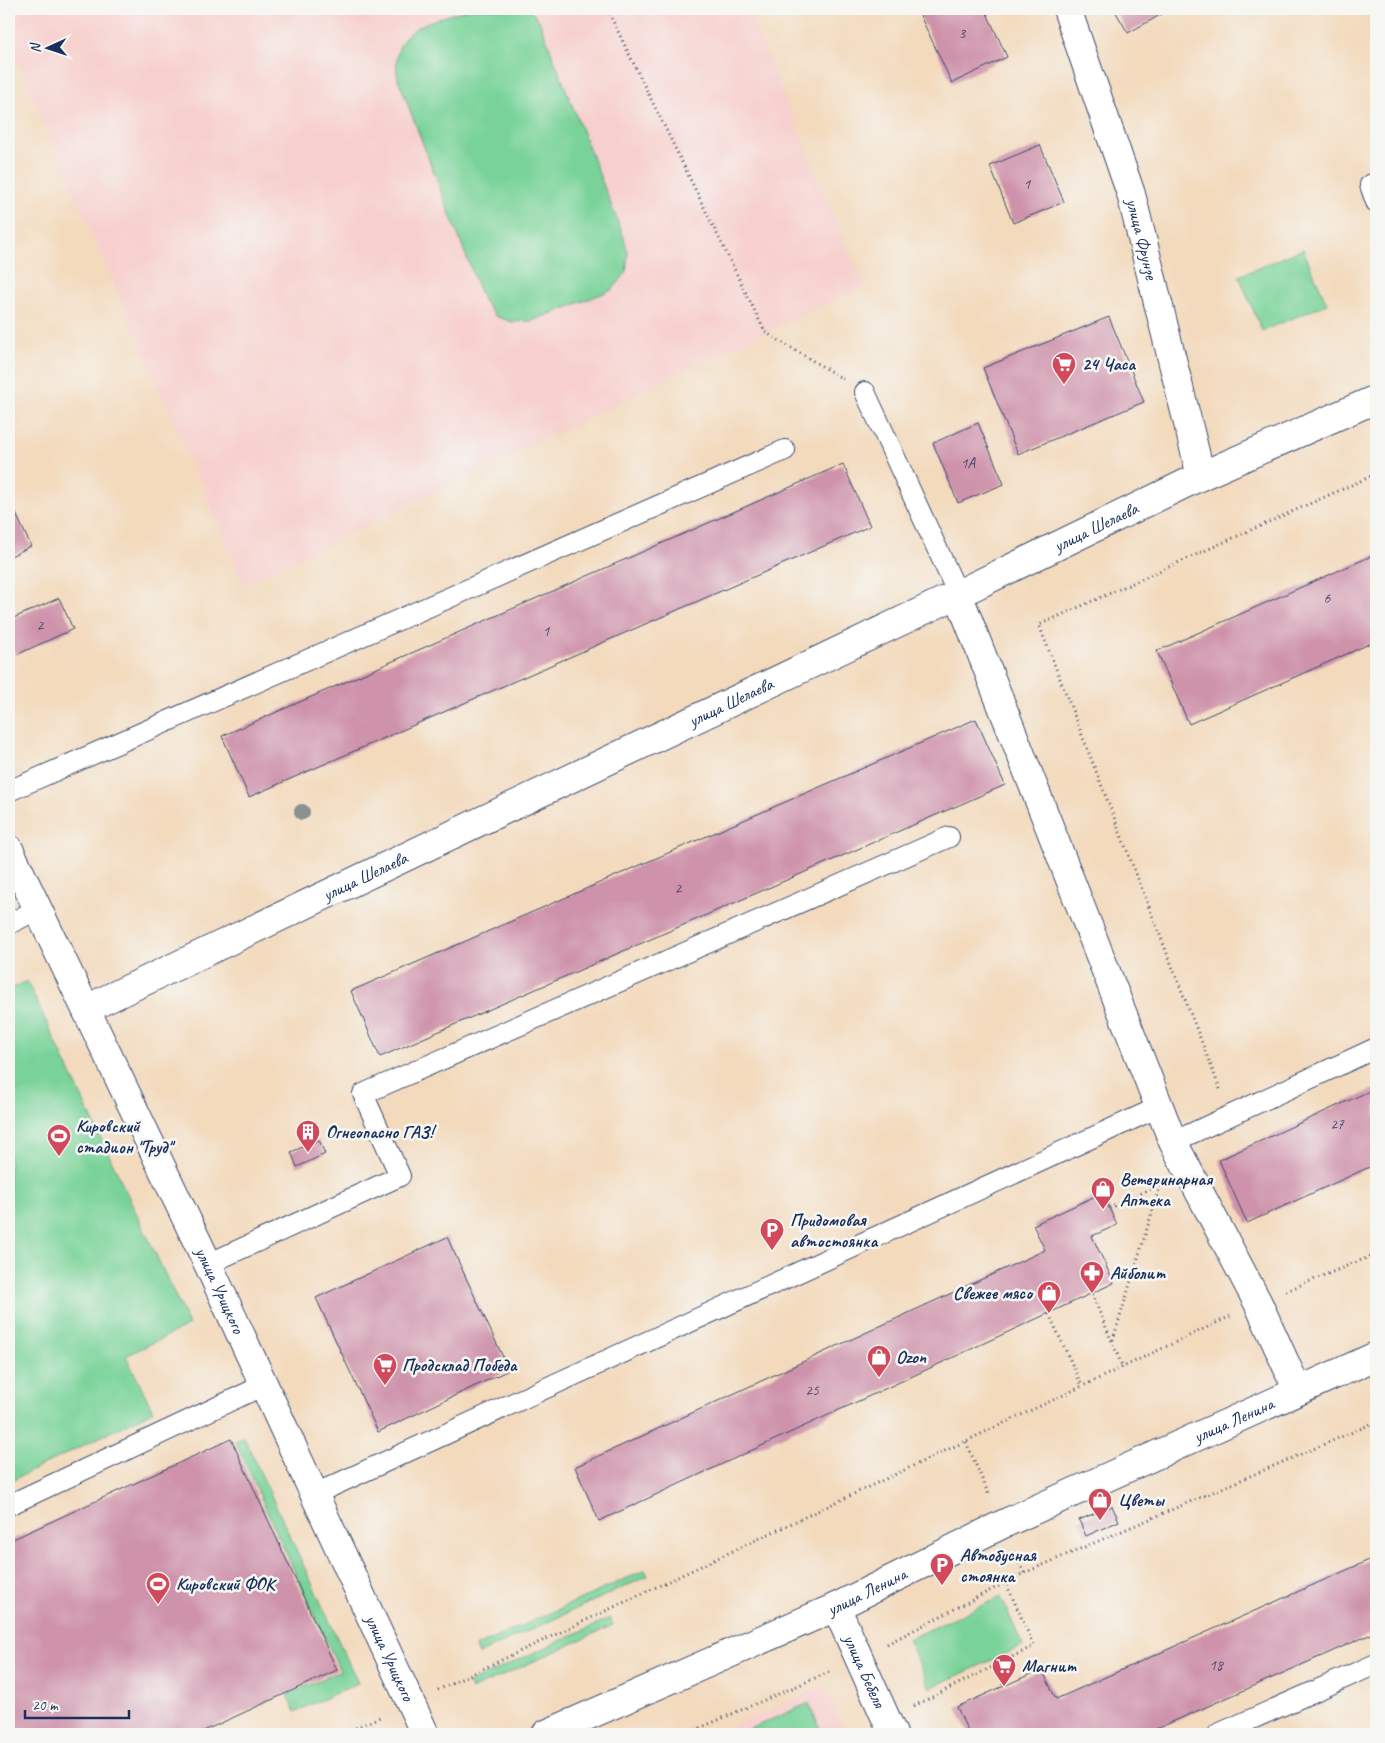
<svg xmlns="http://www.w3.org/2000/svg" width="1385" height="1743" font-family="Caveat,sans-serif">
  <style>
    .built { fill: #f7d0cd }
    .green { fill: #79d399; stroke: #4a817c }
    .building { fill: #ce92aa }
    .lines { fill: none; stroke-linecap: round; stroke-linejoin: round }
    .service-casing { stroke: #3b496c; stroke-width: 22 }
    .minor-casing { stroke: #3b496c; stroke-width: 30 }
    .tertiary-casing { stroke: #3b496c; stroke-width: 30 }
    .primary-casing { stroke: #3b496c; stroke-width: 30 }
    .path { stroke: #3b496c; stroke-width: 3; stroke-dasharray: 1 4; stroke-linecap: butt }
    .service { stroke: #fff; stroke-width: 20 }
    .minor { stroke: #fff; stroke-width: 28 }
    .tertiary { stroke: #fff; stroke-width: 28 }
    .primary { stroke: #fff; stroke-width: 28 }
    .tree { fill: #899291 }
    .labels { text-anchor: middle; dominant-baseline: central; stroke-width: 5; stroke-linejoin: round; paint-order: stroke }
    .number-label { font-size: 15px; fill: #484871 }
    .street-label { font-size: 18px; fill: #1b2f5e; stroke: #f6f6f2 }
    .poi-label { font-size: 18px; font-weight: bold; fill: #1b2f5e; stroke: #f6f6f2; text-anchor: start }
  </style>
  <rect width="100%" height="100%" fill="#f6f6f2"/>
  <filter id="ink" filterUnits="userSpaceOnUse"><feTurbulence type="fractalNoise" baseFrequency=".02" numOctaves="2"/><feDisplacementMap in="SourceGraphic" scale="10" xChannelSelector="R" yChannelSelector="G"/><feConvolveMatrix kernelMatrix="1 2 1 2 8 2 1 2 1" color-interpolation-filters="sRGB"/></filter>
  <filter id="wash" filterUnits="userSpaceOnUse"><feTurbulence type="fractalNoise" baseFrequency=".0096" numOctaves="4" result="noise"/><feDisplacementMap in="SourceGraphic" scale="20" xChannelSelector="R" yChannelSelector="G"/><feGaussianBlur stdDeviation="1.12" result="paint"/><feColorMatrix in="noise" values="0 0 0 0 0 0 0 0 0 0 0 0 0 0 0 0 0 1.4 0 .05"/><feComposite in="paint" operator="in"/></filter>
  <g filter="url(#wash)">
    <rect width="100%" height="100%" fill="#f3dabd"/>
    <path class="built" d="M9 9H748L864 287 765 332 244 585 9 42Z
      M825 1685 846 1734H715Z"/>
    <path class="green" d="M468 9H529L539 20 624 238 628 254 626 273 612 290 532 321 512 322 495 316 483 300 398 79C388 26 430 22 468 9Z
      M1303 249 1327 304 1262 331 1239 276Z
      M27 981 189 1325 126 1356 153 1411 9 1482V990Z
      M244 1437 358 1683 295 1712 287 1695 340 1671 235 1441Z
      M645 1570 648 1576 478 1654 475 1647Z
      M1001 1597 1023 1646 930 1688 908 1639Z
      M610 1618 613 1625 471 1690 468 1683Z
      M809 1703 822 1734H738Z"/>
    <g id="blocks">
      <path class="building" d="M917 9H985L1007 57 952 83Z
        M1114 9H1171L1128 33Z
        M1040 145 1064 202 1013 223 990 166Z
        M1109 317 1144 402 1018 454 983 368Z
        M978 423 1004 484 958 503 933 443Z
        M843 464 870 526 249 797 222 736Z
        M9 499 31 546 9 557Z
        M1376 554V641L1189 724 1157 651Z
        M59 598 73 629 16 655 9 640V620Z
        M976 719 1005 785 380 1057 351 991Z
        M1376 1088V1164L1247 1223 1219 1160Z
        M319 1140 325 1154 297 1167 291 1152Z
        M1102 1193 1117 1225 1092 1236 1114 1283 599 1521 575 1467 1045 1250 1033 1225Z
        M447 1237 509 1370 378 1432 316 1298Z
        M231 1439 337 1670 197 1734H9V1541Z
        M1112 1506 1119 1521 1086 1536 1079 1520Z
        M1376 1557V1632L1145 1734H969L957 1707 1042 1669 1056 1699Z"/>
    </g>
  </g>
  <g filter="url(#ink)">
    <use href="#blocks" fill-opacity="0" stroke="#3b496c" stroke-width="1"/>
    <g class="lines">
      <defs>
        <path id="service" d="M1376 183 1370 185 1376 202
          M865 392 958 594
          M9 791 785 450
          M9 924 38 909
          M1173 1142 1376 1048
          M208 1264 400 1176 363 1094 949 837
          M315 1494 1159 1107
          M9 1505 264 1385
          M1218 1734 1376 1664"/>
        <g id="minor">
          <path id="s1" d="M1067 9 1131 194 1201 476"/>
          <path d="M958 594 1173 1142 1258 1303 1298 1391"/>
          <path id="s2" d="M86 1009 958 594 1201 476 1376 399"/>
        </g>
        <g id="tertiary">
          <path id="s3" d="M9 849 208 1264 425 1734"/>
          <path id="s4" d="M836 1607 893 1734"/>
        </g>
        <g id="primary">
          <path id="s5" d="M546 1734 836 1607 1001 1525 1376 1356"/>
        </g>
      </defs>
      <use href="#service" class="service-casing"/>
      <use href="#minor" class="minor-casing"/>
      <use href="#tertiary" class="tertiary-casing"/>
      <use href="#primary" class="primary-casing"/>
      <path class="path" d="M607 9 765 332 843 379
        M1220 1089 1039 625 1376 474
        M1109 1208 1160 1185
        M1286 1291 1376 1254
        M1092 1294 1123 1368
        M1049 1314 1082 1386
        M1113 1340 1160 1186
        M966 1442 989 1495
        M1015 1554 1024 1573
        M887 1644 1024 1573 1376 1422
        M995 1665 1004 1687
        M438 1690 1231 1316
        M914 1706 1034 1646 1006 1583
        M342 1734 382 1716
        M686 1734 829 1672"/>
      <use href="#service" class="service"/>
      <use href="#minor" class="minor"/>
      <use href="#tertiary" class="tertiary"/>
      <use href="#primary" class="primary"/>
    </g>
    <circle class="tree" cx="302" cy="812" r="8"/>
  </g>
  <defs>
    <symbol id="supermarket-pin" viewBox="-11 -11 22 30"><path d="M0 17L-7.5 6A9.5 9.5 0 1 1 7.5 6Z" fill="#d1495b" stroke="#f6f6f2"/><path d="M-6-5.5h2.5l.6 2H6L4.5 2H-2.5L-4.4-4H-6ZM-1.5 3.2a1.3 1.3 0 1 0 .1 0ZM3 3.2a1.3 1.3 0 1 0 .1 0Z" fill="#fff"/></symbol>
    <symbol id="building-pin" viewBox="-11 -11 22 30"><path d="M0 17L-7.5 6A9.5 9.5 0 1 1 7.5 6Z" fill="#d1495b" stroke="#f6f6f2"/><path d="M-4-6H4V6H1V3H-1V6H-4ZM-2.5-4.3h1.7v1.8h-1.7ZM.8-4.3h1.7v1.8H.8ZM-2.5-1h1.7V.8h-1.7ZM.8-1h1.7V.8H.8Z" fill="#fff"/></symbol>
    <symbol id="stadium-pin" viewBox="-11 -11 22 30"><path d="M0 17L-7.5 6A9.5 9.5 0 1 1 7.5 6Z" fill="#d1495b" stroke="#f6f6f2"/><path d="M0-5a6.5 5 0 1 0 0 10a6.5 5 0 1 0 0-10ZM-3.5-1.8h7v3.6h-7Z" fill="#fff"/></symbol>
    <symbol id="shop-pin" viewBox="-11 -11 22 30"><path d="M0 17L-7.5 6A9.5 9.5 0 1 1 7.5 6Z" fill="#d1495b" stroke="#f6f6f2"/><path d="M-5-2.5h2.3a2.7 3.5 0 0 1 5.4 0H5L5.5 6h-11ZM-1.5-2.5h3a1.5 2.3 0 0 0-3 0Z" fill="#fff"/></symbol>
    <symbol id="parking-pin" viewBox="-11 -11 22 30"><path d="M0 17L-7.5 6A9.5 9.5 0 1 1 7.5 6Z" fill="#d1495b" stroke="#f6f6f2"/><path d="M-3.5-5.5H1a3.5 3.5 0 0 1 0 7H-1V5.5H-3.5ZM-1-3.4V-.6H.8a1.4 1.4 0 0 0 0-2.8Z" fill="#fff"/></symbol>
    <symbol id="pharmacy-pin" viewBox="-11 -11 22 30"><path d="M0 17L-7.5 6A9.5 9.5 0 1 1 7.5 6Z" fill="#d1495b" stroke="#f6f6f2"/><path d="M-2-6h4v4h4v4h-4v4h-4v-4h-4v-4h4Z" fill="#fff"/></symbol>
  </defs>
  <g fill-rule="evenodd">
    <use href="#supermarket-pin" x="1050" y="350" width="28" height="38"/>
    <use href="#building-pin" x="294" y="1118" width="28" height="38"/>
    <use href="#stadium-pin" x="45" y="1122" width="28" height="38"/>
    <use href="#shop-pin" x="1089" y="1175" width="28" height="38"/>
    <use href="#parking-pin" x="758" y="1216" width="28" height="38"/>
    <use href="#pharmacy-pin" x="1078" y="1259" width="28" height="38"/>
    <use href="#shop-pin" x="1035" y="1279" width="28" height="38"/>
    <use href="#shop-pin" x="865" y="1343" width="28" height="38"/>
    <use href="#supermarket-pin" x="371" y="1351" width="28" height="38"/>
    <use href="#shop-pin" x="1086" y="1486" width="28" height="38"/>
    <use href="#parking-pin" x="928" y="1551" width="28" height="38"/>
    <use href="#stadium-pin" x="144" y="1570" width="28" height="38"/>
    <use href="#supermarket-pin" x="990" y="1652" width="28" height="38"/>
  </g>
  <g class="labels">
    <g class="number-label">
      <text x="962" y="33">3</text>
      <text x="1027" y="184">1</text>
      <text x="968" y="463">1А</text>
      <text x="1327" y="598">6</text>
      <text x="40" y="625">2</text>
      <text x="546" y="631">1</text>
      <text x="678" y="888">2</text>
      <text x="1337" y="1124">27</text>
      <text x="812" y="1390">25</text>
      <text x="1216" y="1665">18</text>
    </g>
    <g class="street-label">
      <text stroke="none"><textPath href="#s1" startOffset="242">улица Фрунзе</textPath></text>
      <text stroke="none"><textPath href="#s2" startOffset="1119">улица Шелаева</textPath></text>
      <text stroke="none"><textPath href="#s2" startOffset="714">улица Шелаева</textPath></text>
      <text stroke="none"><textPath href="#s2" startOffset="309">улица Шелаева</textPath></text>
      <text stroke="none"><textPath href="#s3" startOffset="489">улица Урицкого</textPath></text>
      <text stroke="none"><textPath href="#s5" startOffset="756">улица Ленина</textPath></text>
      <text stroke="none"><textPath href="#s5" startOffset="351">улица Ленина</textPath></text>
      <text stroke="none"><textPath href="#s3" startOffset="894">улица Урицкого</textPath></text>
      <text stroke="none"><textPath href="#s4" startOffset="70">улица Бебеля</textPath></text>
    </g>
    <g class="poi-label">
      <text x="1082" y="364">24 Часа</text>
      <text x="76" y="1126">Кировский<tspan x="76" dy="21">стадион "Труд"</tspan></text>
      <text x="326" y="1132">Огнеопасно ГАЗ!</text>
      <text x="1120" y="1179">Ветеринарная<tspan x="1120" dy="21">Аптека</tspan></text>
      <text x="790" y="1220">Придомовая<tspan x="790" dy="21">автостоянка</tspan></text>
      <text x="1110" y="1273">Айболит</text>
      <text x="1032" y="1293" text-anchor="end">Свежее мясо</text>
      <text x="896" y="1357">Ozon</text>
      <text x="402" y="1365">Продсклад Победа</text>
      <text x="1118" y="1500">Цветы</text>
      <text x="960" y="1555">Автобусная<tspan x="960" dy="21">стоянка</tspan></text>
      <text x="176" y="1584">Кировский ФОК</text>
      <text x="1022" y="1666">Магнит</text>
    </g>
  </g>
  <rect width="1385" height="1743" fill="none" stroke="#f6f6f2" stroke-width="30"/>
  <g transform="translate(48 48) rotate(267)" stroke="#f6f6f2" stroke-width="4" paint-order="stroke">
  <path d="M0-4L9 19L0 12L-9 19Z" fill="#1b2f5e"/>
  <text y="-8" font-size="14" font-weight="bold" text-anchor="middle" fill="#1b2f5e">N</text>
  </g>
  <path d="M25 1710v8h104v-8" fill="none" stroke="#1b2f5e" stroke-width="2.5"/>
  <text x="32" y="1710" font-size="15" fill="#1b2f5e" stroke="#f6f6f2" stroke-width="4" paint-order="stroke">20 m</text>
</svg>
